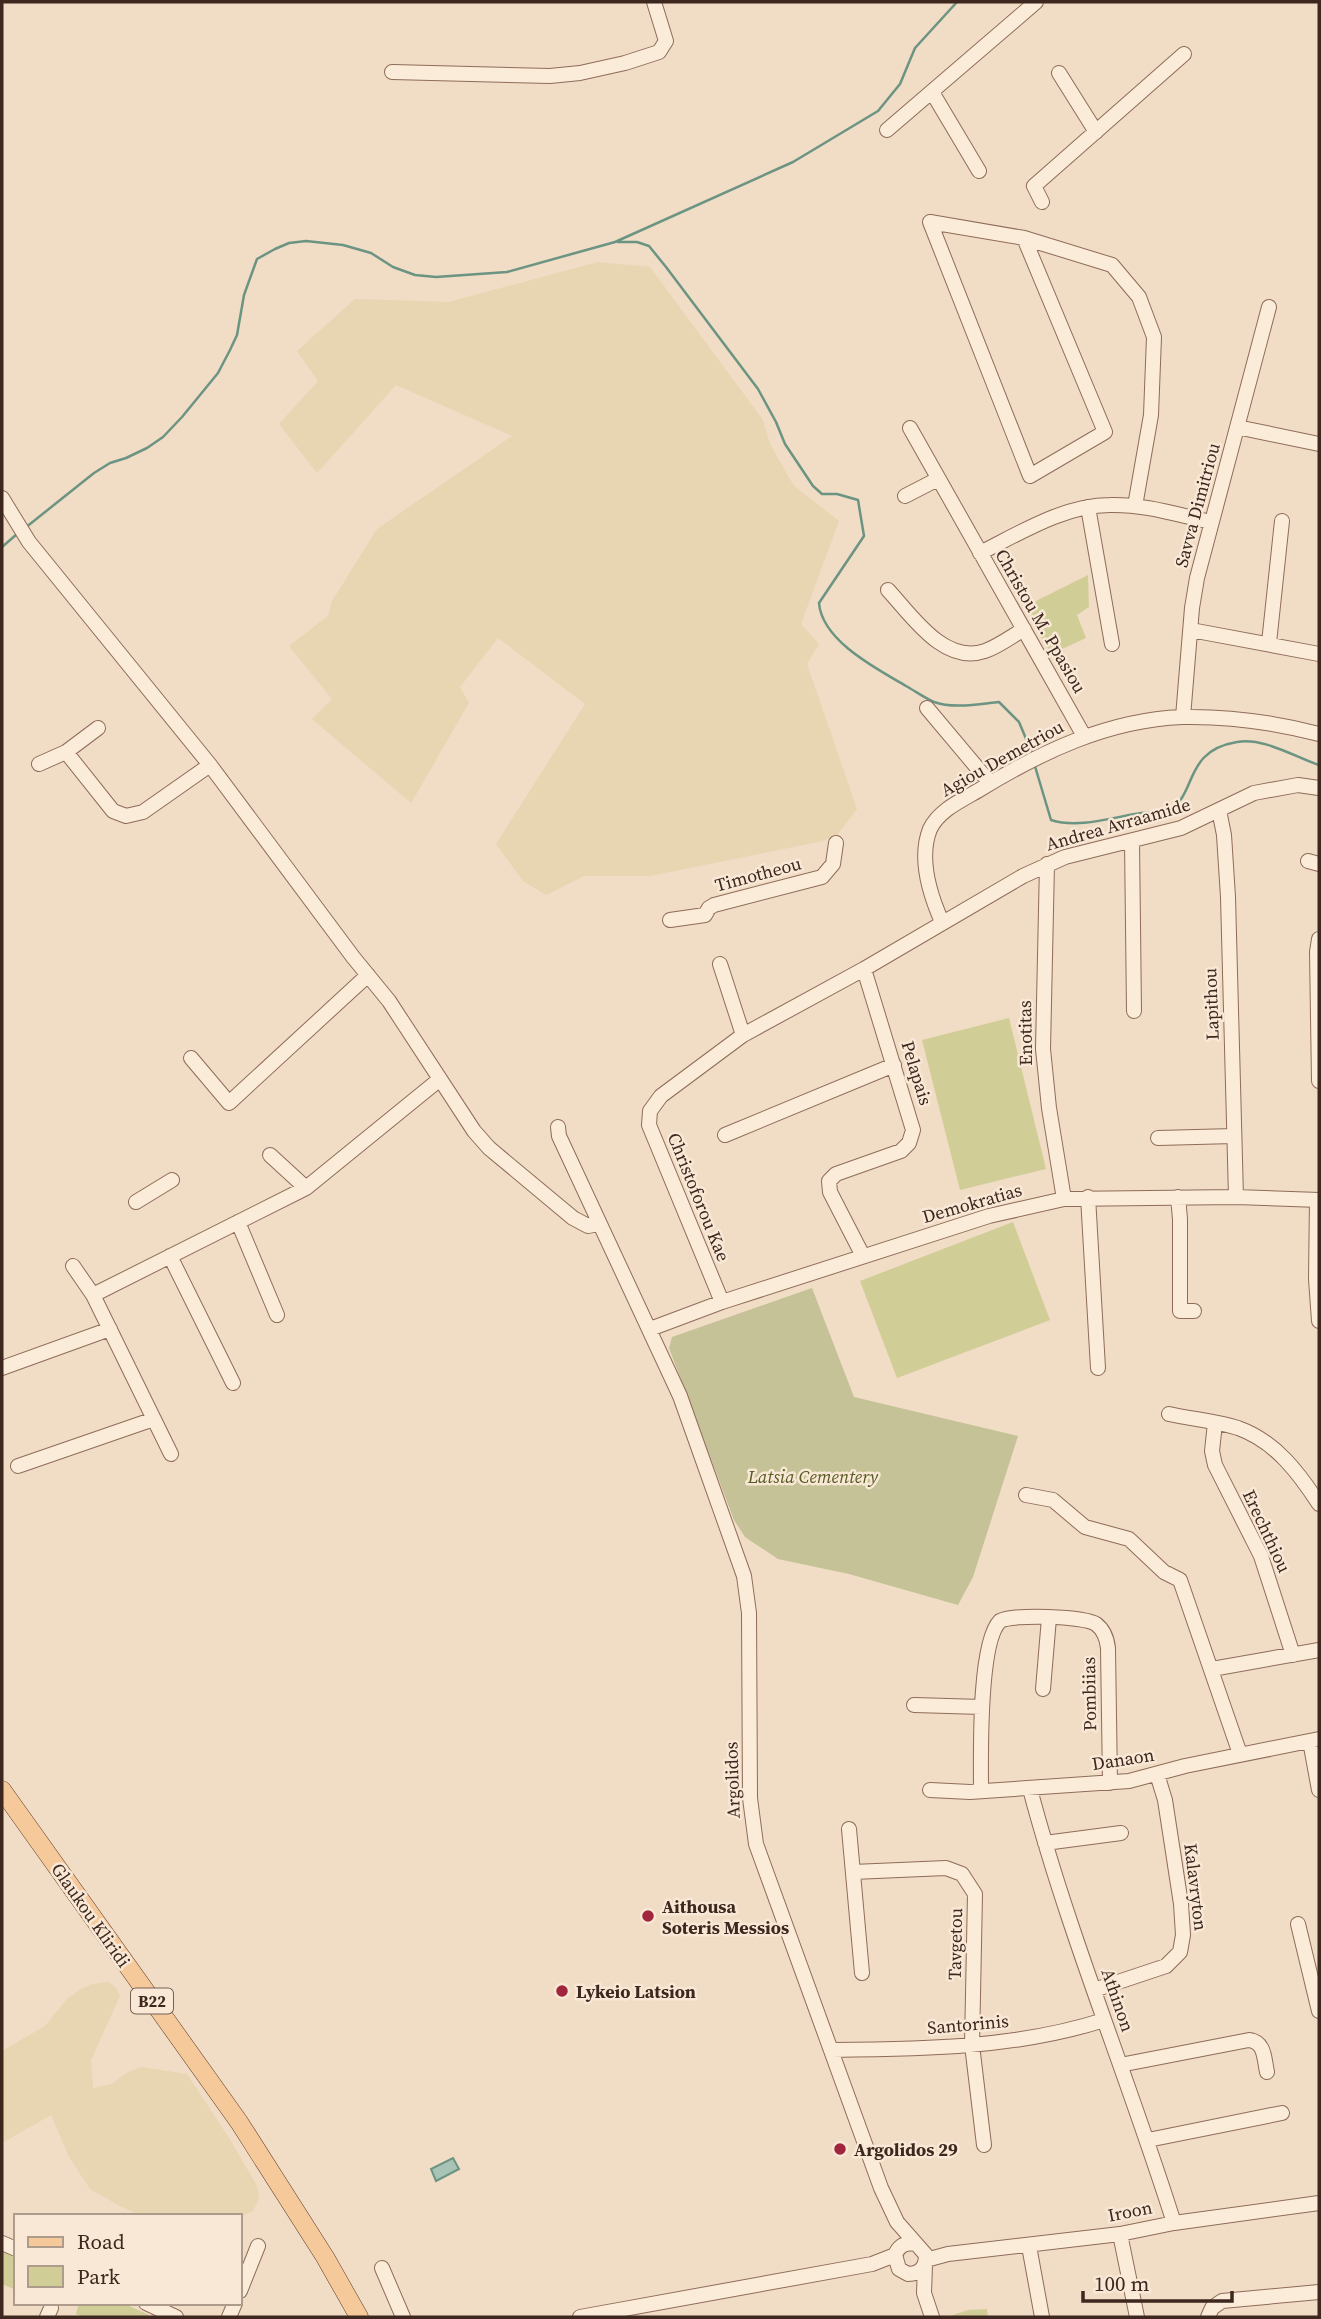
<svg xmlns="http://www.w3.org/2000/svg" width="1321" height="2319" font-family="'Source Serif 4',serif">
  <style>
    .farmland { fill: #e8d5b1 }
    .green { fill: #d1cd97 }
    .cemetery { fill: #c5c297 }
    .water { fill: #a7c4b6; stroke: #6c9483; stroke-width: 2 }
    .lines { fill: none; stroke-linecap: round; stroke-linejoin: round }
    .stream { stroke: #6c9483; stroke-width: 2.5 }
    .minor-casing { stroke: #8e6c59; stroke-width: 16 }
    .major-casing { stroke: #5b3b2d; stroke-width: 19 }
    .minor { stroke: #fbebd9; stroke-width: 14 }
    .major { stroke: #f6c99a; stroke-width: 18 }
    .poi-dot { fill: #a1253c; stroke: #f8e8d5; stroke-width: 2.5 }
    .labels { text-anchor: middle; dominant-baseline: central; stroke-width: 5; stroke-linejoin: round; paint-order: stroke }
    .shield { fill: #f8e8d5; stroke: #756155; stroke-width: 2 }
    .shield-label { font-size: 16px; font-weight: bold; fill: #3d271e }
    .street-label { font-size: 18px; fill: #3d271e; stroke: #f8e8d5 }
    .park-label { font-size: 18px; font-style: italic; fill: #575b23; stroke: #f8e8d5 }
    .poi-label { font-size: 18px; font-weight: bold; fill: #3d271e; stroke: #f8e8d5; text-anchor: start }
  </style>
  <rect width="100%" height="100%" fill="#f1dcc5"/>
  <path class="farmland" d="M598 262 650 267 763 420 770 444 794 486 839 521 801 624 819 644 807 664 857 809 838 834 823 841 650 876H584L546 895 523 881 496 844 585 704 498 638 460 687 469 703 411 803 312 719 332 699 289 646 328 616 332 601 377 529 512 436 396 385 317 473 279 424 318 381 297 351 355 299 449 302Z
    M109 1982 116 1988 120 1996 91 2060 93 2088 112 2084 128 2072 141 2067 187 2074 231 2141 257 2186 259 2199 253 2211 240 2217 142 2216 120 2206 90 2189 69 2157 51 2115 2 2143V2051L45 2026 67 1999 81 1989 92 1984Z"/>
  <path class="green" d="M1088 575 1089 607 1077 615 1086 638 1051 654 1024 607Z
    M1009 1018 1046 1169 960 1190 922 1040Z
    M1013 1222 1050 1320 897 1378 860 1281Z
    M2 2252 16 2256V2290L2 2284Z
    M71 2303H123L149 2315 148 2317H83L76 2314 78 2306Z
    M987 2309 988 2317H947L968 2310Z"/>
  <path class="cemetery" d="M812 1288 854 1397 1018 1436 973 1577 958 1605 849 1574 778 1559 745 1537 734 1520 669 1348 672 1337Z"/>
  <path class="water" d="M453 2158 459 2169 436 2181 431 2169Z"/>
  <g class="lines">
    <path class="stream" d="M618 242H637L649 246 666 267 758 389 776 422 785 444 813 486 822 494H837L858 500 864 536 819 603C822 641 877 669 906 686 915 691 925 698 934 702 953 709 979 704 999 702L1019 722 1032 753
      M25 528 94 473 110 463 126 458 147 448 163 437 182 417 218 373 230 350 237 335 244 295 257 259 275 249 289 243 306 241 343 245 371 253 393 267 415 275 436 277 507 272 615 242 793 162 878 111 900 84 915 48 957 2
      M2 547 17 534
      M1034 763 1051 820C1079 829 1113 817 1141 813 1149 812 1161 813 1168 810 1198 796 1182 751 1237 742 1263 737 1295 757 1319 765"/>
    <defs>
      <path id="minor" d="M392 72 550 76 580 73 625 63 659 52 666 41 654 2
        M1059 73 1096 132
        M932 92 979 171
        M887 130 1036 2
        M1042 202 1034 186 1184 54
        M1024 238 930 222 1030 476 1105 432 1024 238 1112 265 1139 297 1154 337 1151 415 1135 506
        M1237 427 1319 444
        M910 428 1084 736
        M905 496 938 479
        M2 498 29 542 210 765 353 957 389 1001 474 1131 489 1148 573 1218 588 1226 599 1224
        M1088 507 1112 644
        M980 553C1020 533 1064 505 1110 505 1144 504 1178 515 1211 522
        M888 590C912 616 944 665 985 651 999 646 1012 636 1024 629
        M1191 630 1319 654
        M1269 643 1282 521
        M927 708 990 783
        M1183 717 1192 608 1197 578 1269 307
        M66 752 113 811 126 816 143 812 210 765
        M39 764 66 752 98 728
        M1219 810 1224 835 1228 897 1236 1197
        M1132 841 1134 1011
        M1308 861 1319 864
        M1047 864 1043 1049 1049 1108 1064 1199
        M670 920 705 915 709 908 714 905 822 877 833 864 836 843
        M942 922C930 895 918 859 930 829 939 810 962 800 979 790 1041 752 1108 720 1182 717 1227 716 1276 723 1319 734
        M1319 939 1317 952 1319 1081
        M720 964 743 1035
        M191 1058 229 1103 368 975
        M558 1127 559 1136 680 1396 744 1576 749 1613 750 1798 756 1844 881 2188 897 2222 926 2255C926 2267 920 2274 908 2274L899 2269 895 2255C899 2245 906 2242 916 2244
        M725 1135 894 1065
        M1158 1138 1234 1136
        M270 1155 306 1188
        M1088 1197 1098 1368
        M1178 1197 1180 1219V1311H1194
        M1317 1200 1316 1279 1319 1321
        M136 1202 172 1180
        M238 1222 277 1315
        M170 1256 233 1383
        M863 1256 830 1192 829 1181 836 1174 901 1151 909 1143 913 1130 864 969
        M73 1266 93 1295 171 1454
        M93 1295 306 1188 440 1079
        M722 1302 649 1125 650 1111 661 1096 743 1035 864 969 1023 876 1065 857 1181 828 1254 793 1298 785 1319 788
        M650 1329 722 1302 989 1216 1064 1199 1236 1197 1319 1200
        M2 1368 110 1329
        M1169 1414C1191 1419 1216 1421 1238 1428 1275 1441 1299 1473 1319 1504
        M1215 1423 1212 1451 1215 1465 1261 1556 1293 1655
        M18 1466 154 1419
        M1026 1495 1053 1500 1085 1527 1129 1539 1164 1572 1180 1580 1240 1754
        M1212 1669 1319 1650
        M1043 1689 1049 1618
        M914 1705 982 1707
        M1310 1741 1319 1790
        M1030 1789C1069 1936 1128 2077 1174 2223
        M930 1790 970 1792 1129 1781 1185 1766 1319 1739
        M981 1791C981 1758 978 1643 1000 1621 1012 1614 1084 1616 1096 1624 1104 1630 1107 1639 1108 1648L1110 1783
        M849 1829 862 1973
        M1045 1843 1121 1833
        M853 1872 946 1868 962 1874 975 1894 972 2045 984 2145
        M1298 1924 1319 2011
        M1094 1990 1166 1966 1180 1952 1183 1935 1181 1904 1165 1800 1157 1774
        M832 2050C923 2049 1017 2048 1104 2020
        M1120 2065 1249 2040C1265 2042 1264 2058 1267 2072
        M1148 2140 1282 2113
        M1120 2234 1137 2317
        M2 2243 16 2249
        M1029 2246 1042 2317
        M926 2260 948 2254 1120 2234 1174 2223 1319 2203
        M925 2265 924 2293 932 2317
        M382 2268 403 2317
        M240 2291 258 2246
        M146 2303 176 2317
        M47 2317 51 2308
        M229 2317 235 2303
        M580 2317 872 2264 895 2255
        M1208 2317 1212 2308 1222 2301 1319 2292"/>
      <path id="major" d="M2 1790 239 2122 325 2257 359 2317"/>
    </defs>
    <use href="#minor" class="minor-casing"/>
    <use href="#major" class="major-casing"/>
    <use href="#minor" class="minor"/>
    <use href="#major" class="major"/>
  </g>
  <g class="poi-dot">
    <circle cx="648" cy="1916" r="7"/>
    <circle cx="562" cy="1991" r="7"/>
    <circle cx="840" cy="2149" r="7"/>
  </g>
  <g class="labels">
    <rect class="shield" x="131" y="1988.5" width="42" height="25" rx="5"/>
    <g class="shield-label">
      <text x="152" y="2001">B22</text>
    </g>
    <g class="street-label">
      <text transform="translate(1197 505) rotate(-75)">Savva Dimitriou</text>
      <text transform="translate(1041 621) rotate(60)">Christou M. Ppasiou</text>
      <text transform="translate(1002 758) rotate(-29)">Agiou Demetriou</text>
      <text transform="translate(1118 824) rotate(-16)">Andrea Avraamide</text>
      <text transform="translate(758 874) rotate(-15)">Timotheou</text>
      <text transform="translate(1211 1004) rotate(-92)">Lapithou</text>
      <text transform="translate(1025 1033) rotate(-91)">Enotitas</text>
      <text transform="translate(917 1073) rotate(73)">Pelapais</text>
      <text transform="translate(699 1197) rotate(68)">Christoforou Kae</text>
      <text transform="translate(972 1203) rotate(-16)">Demokratias</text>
      <text transform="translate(1267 1531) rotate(65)">Erechthiou</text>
      <text transform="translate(1089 1694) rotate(-91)">Pombiias</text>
      <text transform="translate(1123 1759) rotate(-9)">Danaon</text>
      <text transform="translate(732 1780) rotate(-92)">Argolidos</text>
      <text transform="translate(1196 1887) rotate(83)">Kalavryton</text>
      <text transform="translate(91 1915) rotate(55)">Glaukou Kliridi</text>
      <text transform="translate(955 1944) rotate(-89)">Tavgetou</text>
      <text transform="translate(1118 2000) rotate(71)">Athinon</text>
      <text transform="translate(968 2024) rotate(-5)">Santorinis</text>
      <text transform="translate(1130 2211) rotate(-11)">Iroon</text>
    </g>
    <g class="park-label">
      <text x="813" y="1476">Latsia Cementery</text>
    </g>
    <g class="poi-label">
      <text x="662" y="1906">Aithousa<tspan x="662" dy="21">Soteris Messios</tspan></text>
      <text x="576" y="1991">Lykeio Latsion</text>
      <text x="854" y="2149">Argolidos 29</text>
    </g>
  </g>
  <rect width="1321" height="2319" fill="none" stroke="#3d271e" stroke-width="7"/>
  <rect x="14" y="2214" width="228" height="91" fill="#f8e8d5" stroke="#ad9b8c" stroke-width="2"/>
  <rect x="28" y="2237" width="35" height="10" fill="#f6c99a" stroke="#ad9b8c" stroke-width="2"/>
  <text x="77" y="2249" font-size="21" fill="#3d271e">Road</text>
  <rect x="28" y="2266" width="35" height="21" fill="#d1cd97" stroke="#ad9b8c" stroke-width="2"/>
  <text x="77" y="2284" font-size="21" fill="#3d271e">Park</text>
  <path d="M1083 2291v10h149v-10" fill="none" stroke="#3d271e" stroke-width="3.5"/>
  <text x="1094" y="2291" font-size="21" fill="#3d271e" stroke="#f8e8d5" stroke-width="5" paint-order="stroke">100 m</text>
</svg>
